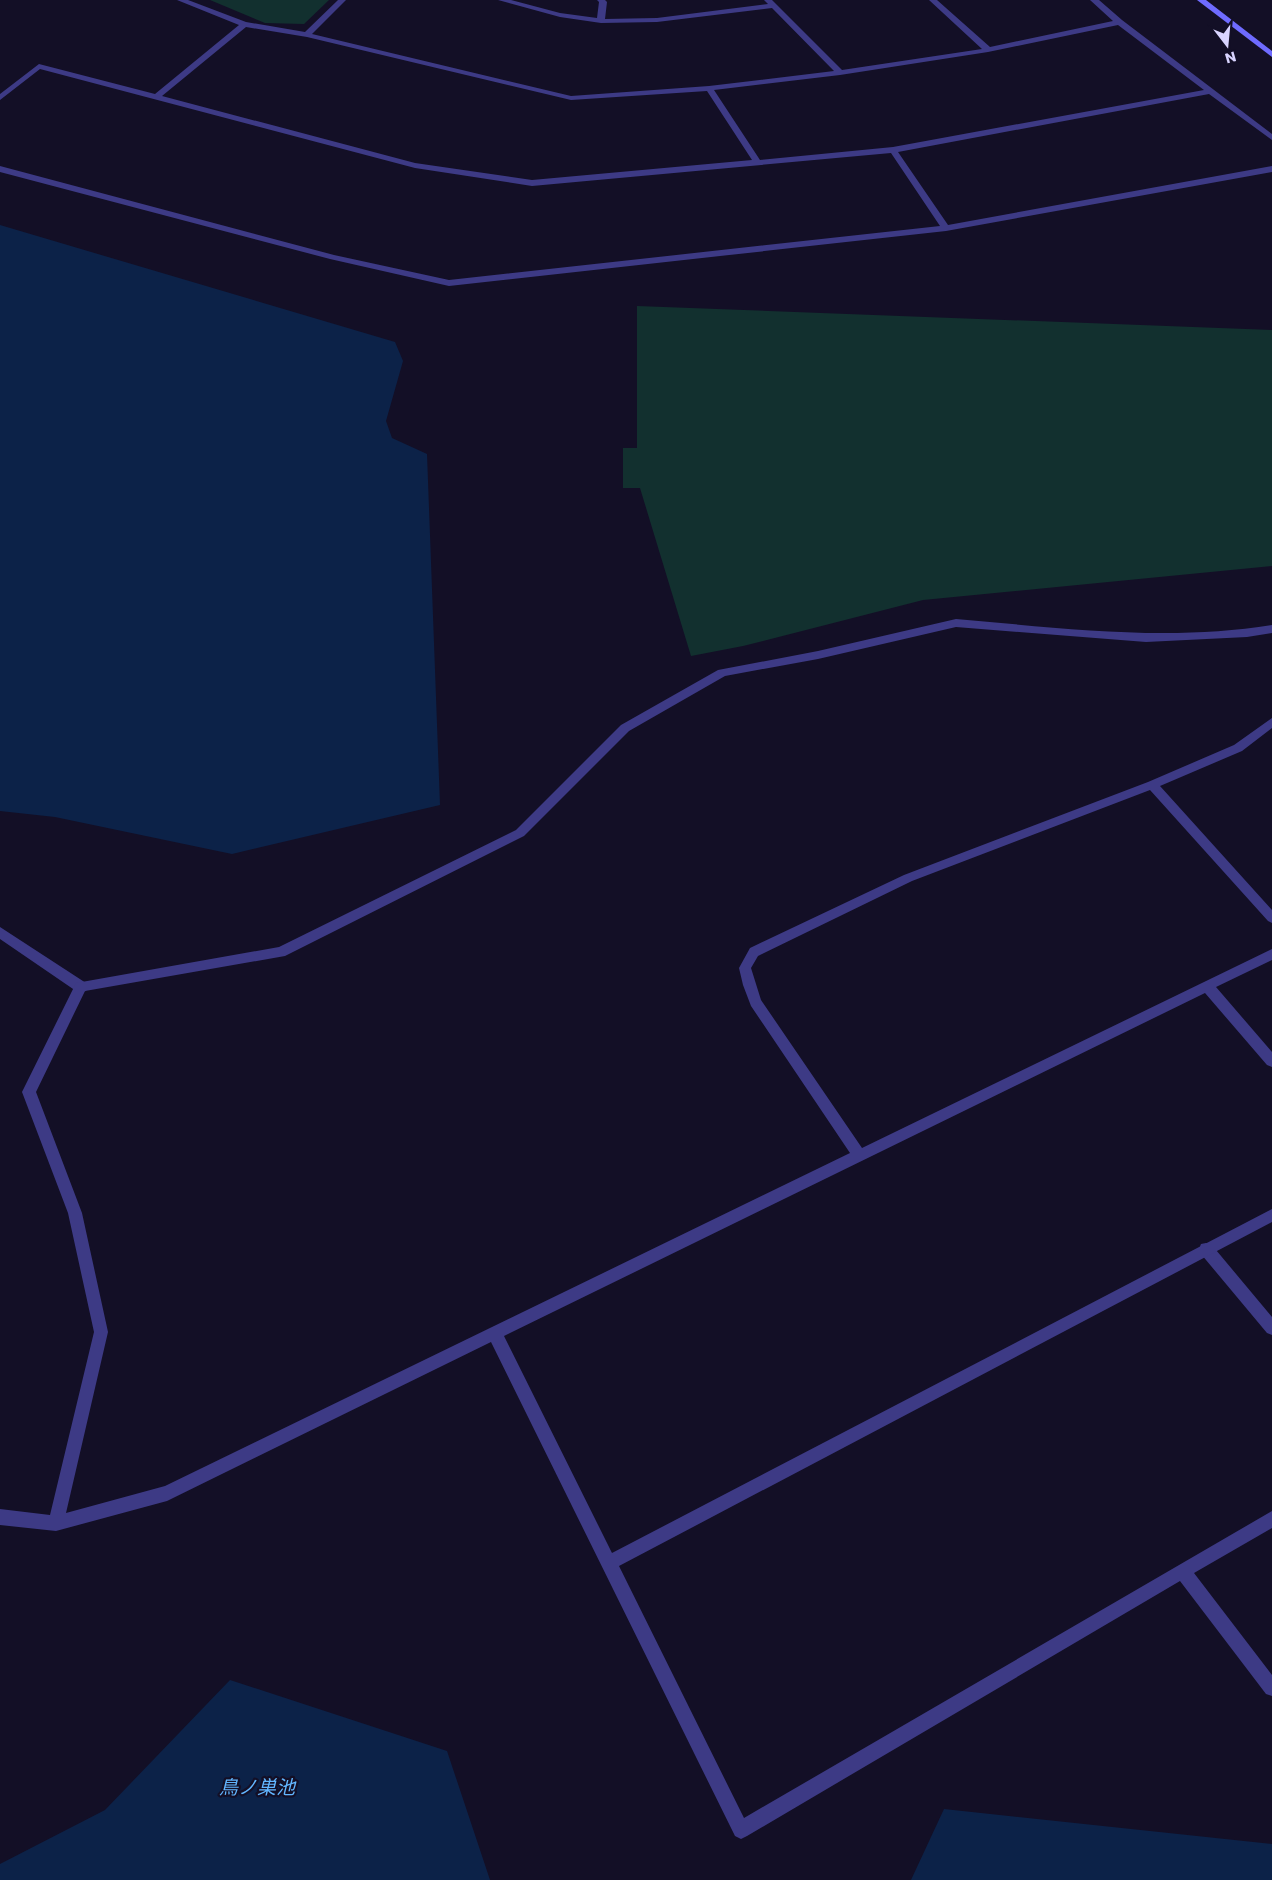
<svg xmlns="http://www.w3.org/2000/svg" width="1272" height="1880" font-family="Poppins,'Noto Sans JP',sans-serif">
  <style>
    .green { fill: #12302f }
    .water { fill: #0c2248 }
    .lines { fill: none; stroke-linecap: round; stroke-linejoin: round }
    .lane { fill: #3d3a85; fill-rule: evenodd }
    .street { fill: #3d3a85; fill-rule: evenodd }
    .secondary { fill: #6f6bff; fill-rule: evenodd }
    .labels { text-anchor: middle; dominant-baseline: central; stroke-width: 4.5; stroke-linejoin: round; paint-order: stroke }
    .near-water-label { font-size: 19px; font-style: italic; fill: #62b6ff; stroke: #130f26 }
  </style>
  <rect width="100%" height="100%" fill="#130f26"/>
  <path class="green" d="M210 0H329L304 24 265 23Z
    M637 306 1272 330V566L923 600 743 646 691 656 640 488H623V448H637Z"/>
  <path class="water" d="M0 225 395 342 403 361 386 421 392 438 427 454 440 805 232 854 55 817 0 811Z
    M230 1680 447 1751 490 1880H0V1864L105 1810Z
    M944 1809 1272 1844V1880H911Z"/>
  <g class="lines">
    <path class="lane" d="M0 927 86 983 87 987 86 991 81 992 76 991 0 939Z
      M1206 1243 1211 1244 1272 1317V1335L1267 1333 1201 1254 1199 1249 1201 1244Z"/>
    <path class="street" d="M177 0H188L246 22 305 32 338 0H346L312 34 571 96 709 86 834 71 772 8 657 22 601 23 560 17 498 0H511L560 13 597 18 599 2 597 0H605L607 2 605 19 657 18 768 4 764 0H772L842 70 982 49 929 0H937L990 47 1113 21 1090 0H1099L1122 20 1272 134V140L1209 94 898 152 948 225 1272 166V172L946 231 449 286 330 259 0 172V166L334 255 449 280 940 226 891 153 532 186 415 168 40 69 0 100V94L39 64 155 94 239 25ZM1118 25 1204 90 893 147 760 160 714 90 840 75 988 52ZM246 27 307 37 571 100 707 91 752 160 532 180 415 163 162 96Z
      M956 619C1061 628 1167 642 1272 625V633L1247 637 1146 642 956 627 818 659 725 676 629 731 524 836 285 956 85 991 36 1092 82 1213 108 1332 66 1513 165 1486 850 1153 751 1006 743 985 739 968 750 948 904 875 1148 782 1234 745 1272 718V728L1242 751 1160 786 1272 910V923L1268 921 1150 790 912 881 758 956 751 968 761 1000 862 1148 1272 949V960L1216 987 1272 1052V1067L1267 1065 1205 993 504 1336 612 1553 1272 1209V1222L619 1566 744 1818 1272 1511V1528L1194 1573 1272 1675V1696L1266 1694 1180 1581 747 1836 741 1839 735 1836 491 1342 167 1501 56 1531 0 1525V1509L50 1515 94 1332 68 1213 22 1092 76 983 279 947 516 830 621 725 718 670 818 651Z"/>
    <path class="secondary" d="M1197 0H1206L1272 51V57Z"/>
  </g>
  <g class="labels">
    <g class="near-water-label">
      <text x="257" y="1787">鳥ノ巣池</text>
    </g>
  </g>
  <g transform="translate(1227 45) rotate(164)" stroke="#130f26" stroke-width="4" paint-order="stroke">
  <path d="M0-4L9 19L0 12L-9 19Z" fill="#d9d4ff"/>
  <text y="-8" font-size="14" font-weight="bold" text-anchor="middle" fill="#d9d4ff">N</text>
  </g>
</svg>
